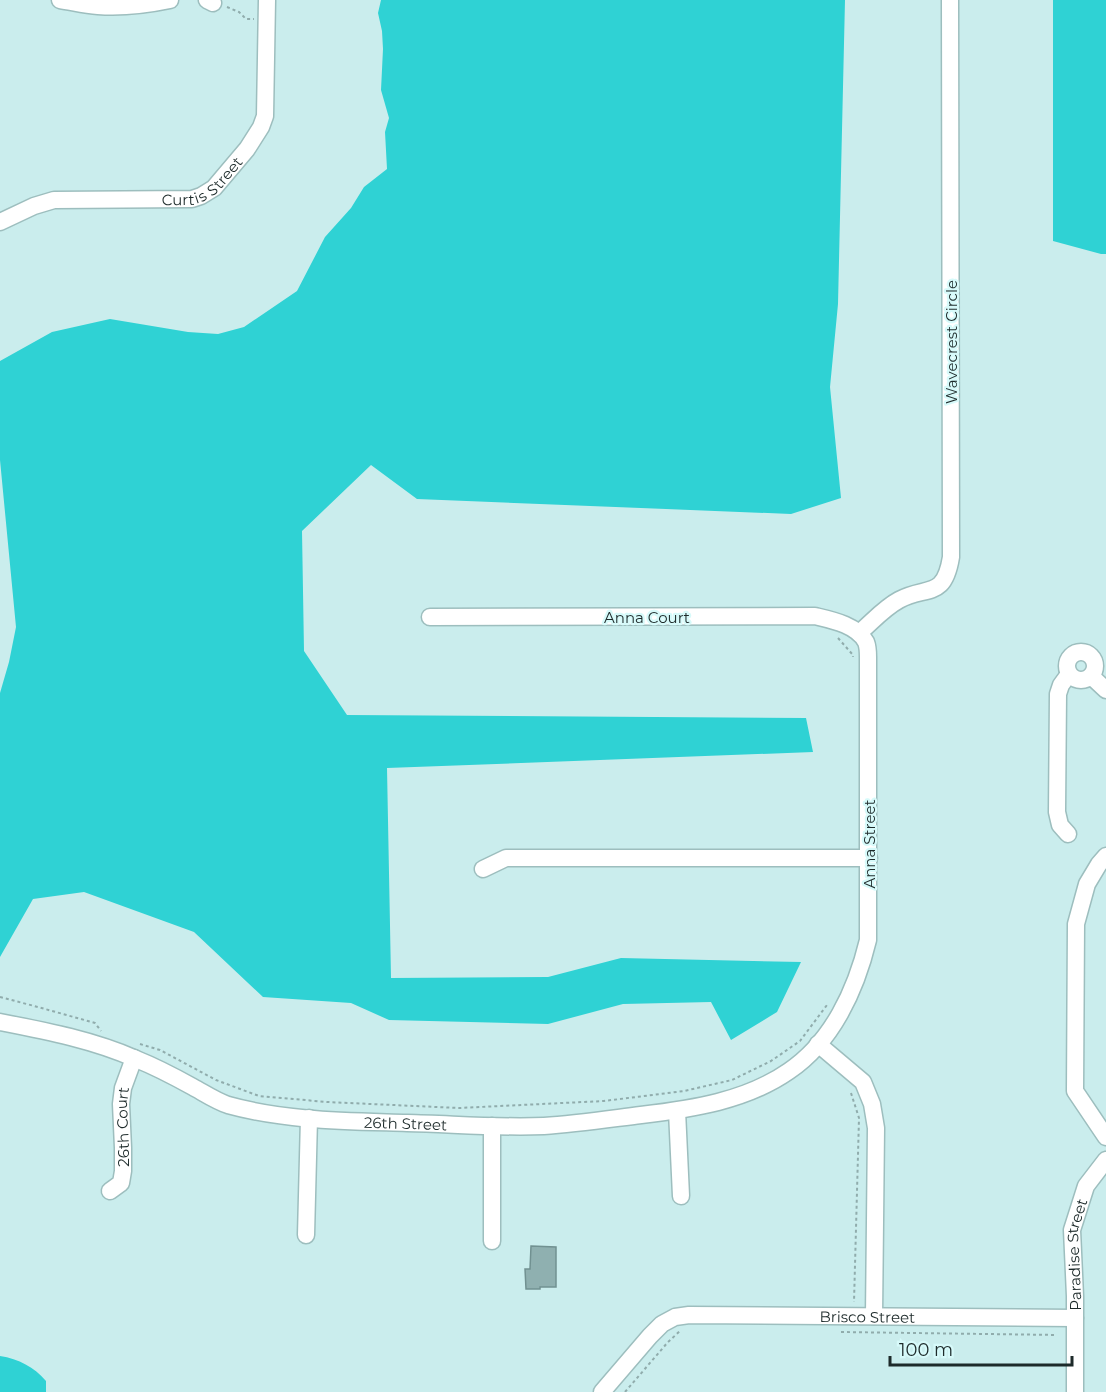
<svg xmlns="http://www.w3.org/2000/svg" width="1106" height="1392" font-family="Montserrat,sans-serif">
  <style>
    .water { fill: #2fd2d4 }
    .building { fill: #8fb0b0; stroke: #719191; stroke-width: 1.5 }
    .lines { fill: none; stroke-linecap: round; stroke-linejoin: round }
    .minor-casing { stroke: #9dbebe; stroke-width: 19 }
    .path { stroke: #90acac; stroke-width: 2; stroke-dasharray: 3 3; stroke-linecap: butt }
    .minor { stroke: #fff; stroke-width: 16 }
    .labels { text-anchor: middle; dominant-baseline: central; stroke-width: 4.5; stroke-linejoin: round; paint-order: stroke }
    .street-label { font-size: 15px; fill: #1d2a2a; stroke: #d7fafa }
  </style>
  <rect width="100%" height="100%" fill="#caeded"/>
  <path class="water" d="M381 0H845L838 304 830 387 841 498 791 514 417 499 371 465 302 531 304 651 347 715 806 718 813 752 387 768 391 978 548 977 621 958 801 962 777 1012 731 1040 711 1002 623 1004 548 1024 389 1020 351 1003 263 997 194 932 84 892 33 899 0 957V693L9 662 16 627 0 460V361L52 332 110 319 188 332 218 334 244 327 297 291 325 237 351 208 364 187 387 169 385 132 389 118 381 90 383 49 382 31 378 13Z
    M1053 0H1106V254H1101L1053 241Z
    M0 1356C19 1359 34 1367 46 1381V1392H0Z"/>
  <path class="building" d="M531 1246 556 1247V1287H540V1289H526L525 1269H530Z"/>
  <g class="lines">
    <defs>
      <g id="minor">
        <path d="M60 0C73 2 85 5 98 6 123 8 146 5 170 0"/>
        <path d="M207 0 213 3"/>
        <path id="s1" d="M0 222 34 206 54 200 192 199 201 196 214 188 247 149 261 127 265 116 267 0"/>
        <path d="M859 633C872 622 884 608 899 600 927 585 944 600 951 557L950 0"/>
        <circle cx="1081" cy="666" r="14"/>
        <path d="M1091 676 1106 690"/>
        <path d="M1068 834 1060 825 1057 812 1058 694 1061 685 1069 674"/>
        <path d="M1106 856 1099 864 1087 884 1076 924 1075 1091 1106 1137"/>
        <path d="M483 869 506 858H869"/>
        <path id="s2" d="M0 1022C46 1031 93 1040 136 1059 156 1067 175 1077 193 1087 204 1093 216 1101 228 1105 286 1121 347 1121 407 1123 453 1124 498 1128 544 1126 576 1124 609 1119 641 1115 692 1109 746 1101 789 1071 832 1042 856 990 868 940V657C868 652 868 647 866 642 857 625 832 620 815 616L430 617"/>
        <path d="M818 1044 863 1082 872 1104 876 1128 874 1316"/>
        <path d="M677 1111 681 1196"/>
        <path id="s3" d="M110 1191 121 1183 123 1171V1148L121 1104 123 1088 134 1058"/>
        <path d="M306 1235 309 1118"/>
        <path d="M492 1241V1126"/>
        <path id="s4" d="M602 1392 650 1336 662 1324 675 1317 689 1315 1075 1318"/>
        <path id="s5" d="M1075 1392V1296L1072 1230 1086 1186 1106 1160"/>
      </g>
    </defs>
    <use href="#minor" class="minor-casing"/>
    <path class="path" d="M227 7 239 12 246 19H254
      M838 638 853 655V657
      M0 997 38 1007 95 1023 101 1031
      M140 1044 160 1050 216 1080 259 1096 327 1102 459 1108 604 1101 684 1091 732 1080 771 1061 800 1041 827 1005
      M851 1093 859 1118 854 1302
      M841 1332 1057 1335
      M625 1392 668 1342 680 1331"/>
    <use href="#minor" class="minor"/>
  </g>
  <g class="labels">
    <g class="street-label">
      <text stroke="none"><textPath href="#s1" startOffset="213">Curtis Street</textPath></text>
      <text transform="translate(951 342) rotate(-90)">Wavecrest Circle</text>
      <text x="647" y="617">Anna Court</text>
      <text transform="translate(869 844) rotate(-90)">Anna Street</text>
      <text stroke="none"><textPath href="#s2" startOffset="423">26th Street</textPath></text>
      <text stroke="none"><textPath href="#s3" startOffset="70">26th Court</textPath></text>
      <text stroke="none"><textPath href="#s5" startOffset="138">Paradise Street</textPath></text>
      <text stroke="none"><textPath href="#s4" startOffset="298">Brisco Street</textPath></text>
    </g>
  </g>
  <path d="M890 1356v9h182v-9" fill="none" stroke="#1d2a2a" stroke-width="3"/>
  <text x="899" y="1356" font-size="18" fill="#1d2a2a" stroke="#d7fafa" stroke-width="4.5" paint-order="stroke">100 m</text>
</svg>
